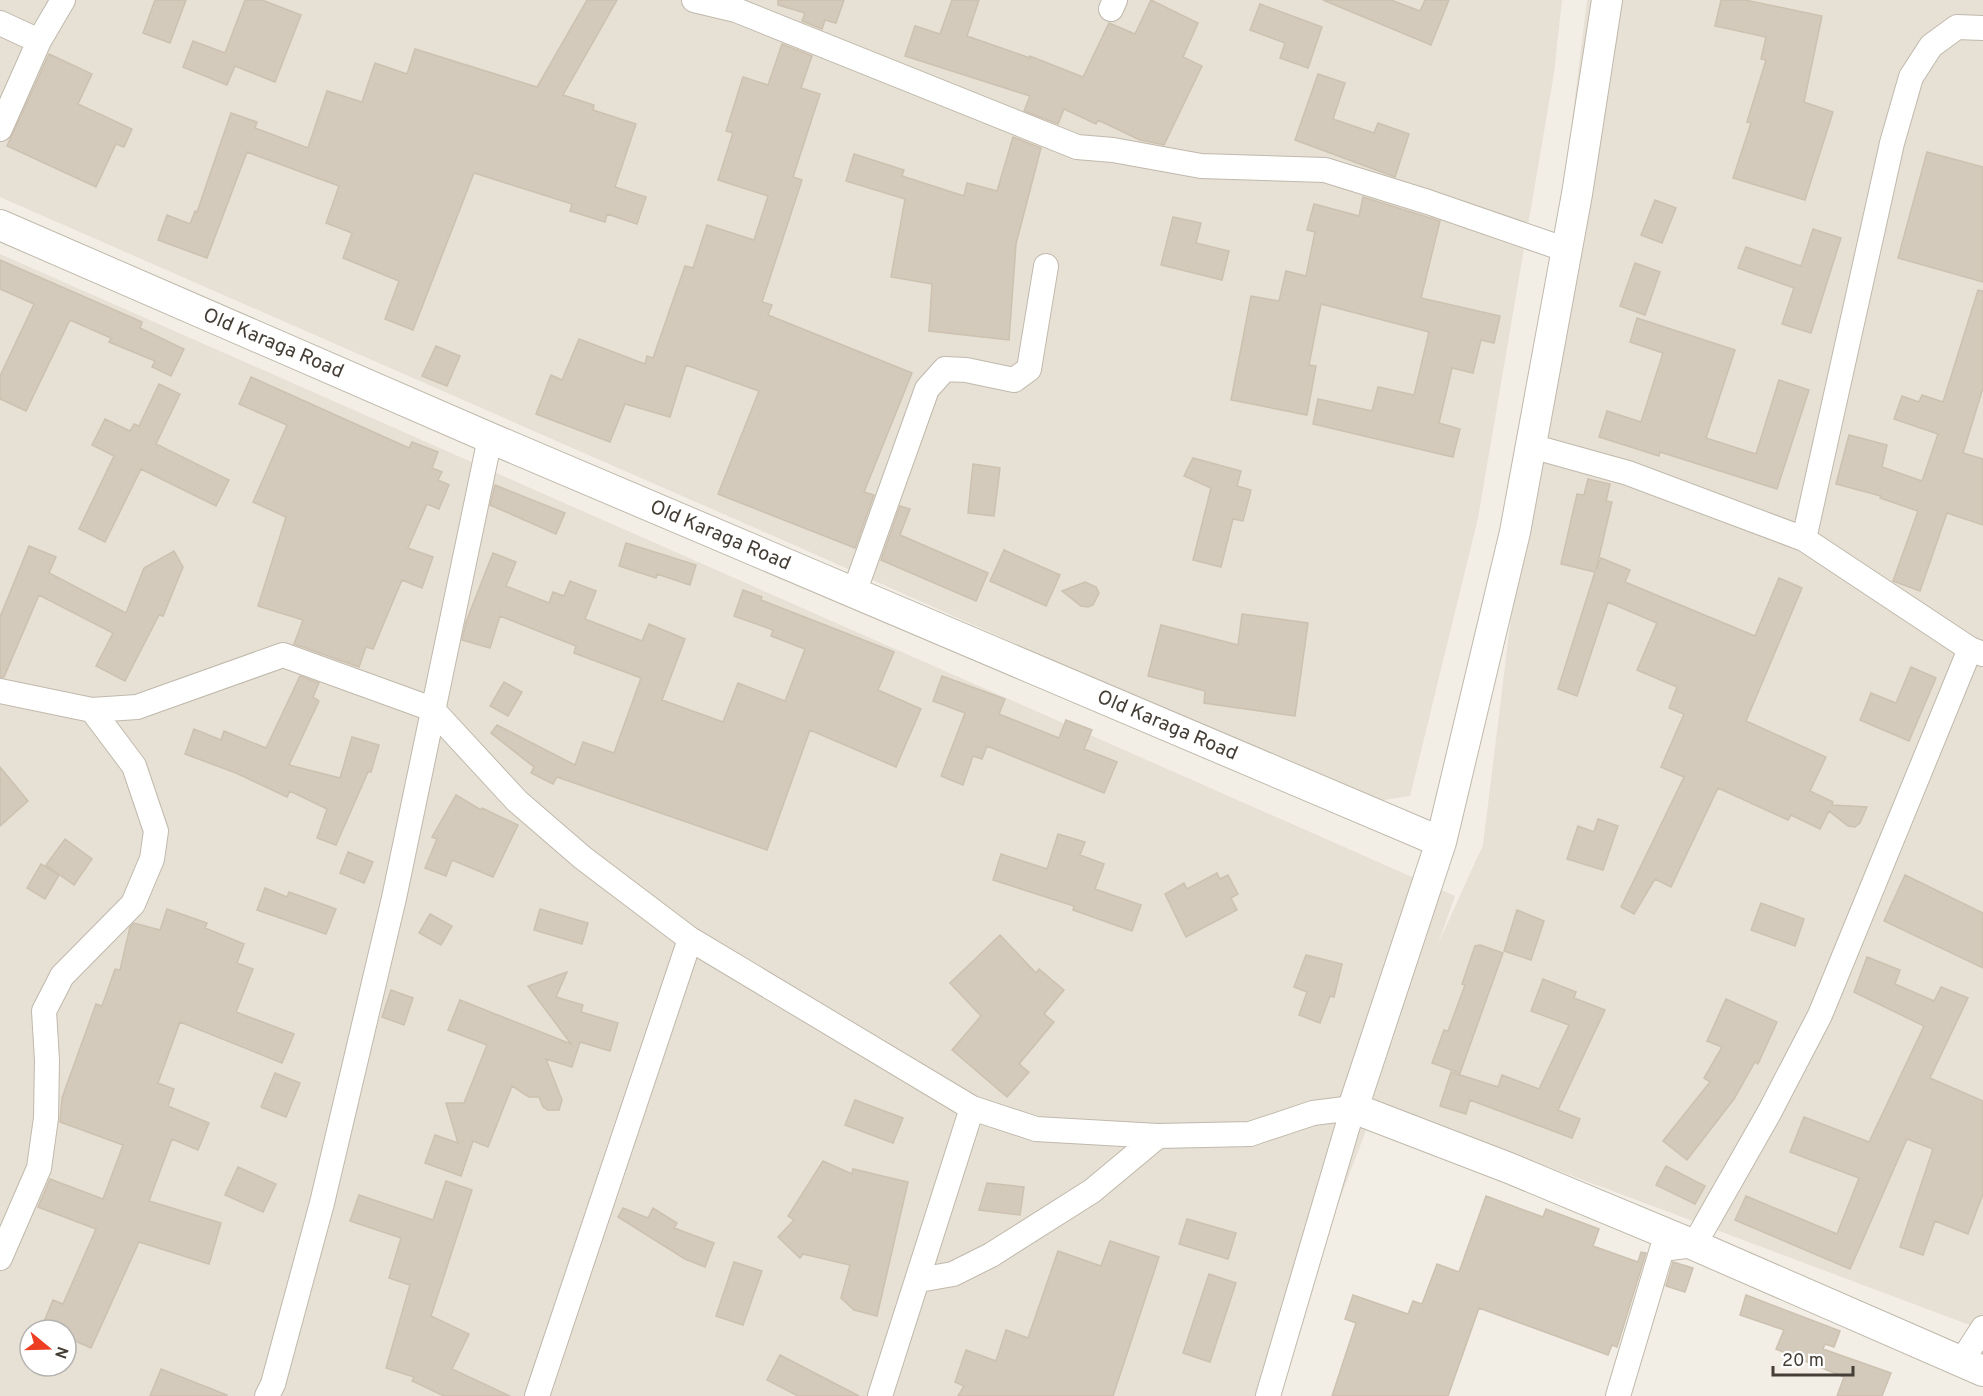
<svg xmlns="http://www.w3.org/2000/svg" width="1983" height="1396" font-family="Overpass,sans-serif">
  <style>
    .residential { fill: #e6e0d5; fill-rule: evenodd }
    .building { fill: #d3cabc; stroke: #cdc1b0; stroke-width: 1.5 }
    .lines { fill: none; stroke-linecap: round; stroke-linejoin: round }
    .minor-casing { stroke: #c0b9ac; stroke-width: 26 }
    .tertiary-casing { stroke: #c0b9ac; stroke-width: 32 }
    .minor { stroke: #fff; stroke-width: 24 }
    .tertiary { stroke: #fff; stroke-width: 30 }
    .labels { text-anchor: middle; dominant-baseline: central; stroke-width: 5; stroke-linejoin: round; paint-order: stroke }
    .street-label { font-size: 20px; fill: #443e36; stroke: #fff }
  </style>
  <rect width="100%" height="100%" fill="#f2eee6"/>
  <path class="residential" d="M0 0H1562L1554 73 1478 518 1410 796 1371 802 794 545 0 197Z
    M1587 0H1983V1330L1410 1115 1373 1112 1265 1396H0V254L1455 896 1438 944 1483 845ZM30 1330H66V1366H30Z"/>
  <path class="building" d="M155 0H186L170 43 143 33Z
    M245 0H262L301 15 275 82 235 66 227 85 183 67 193 41 225 53Z
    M587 0H617L563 95 594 105 593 110 636 124 615 187 646 197 637 224 607 214 605 222 570 211 572 204 474 173 413 330 385 319 399 281 343 258 352 233 326 223 339 186 247 152 207 258 158 240 167 215 190 224 195 211 197 212 231 113 257 122 255 128 308 148 327 91 362 102 375 63 407 74 415 49 537 87Z
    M778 0H844L836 23 825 20 822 29 802 21 805 13 778 5Z
    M952 0H979L967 36 1030 58V56L1083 77 1109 23 1135 34 1151 0 1198 23 1183 57 1202 66 1164 145 1140 140 1098 120 1096 124 1064 109 1058 124 1024 111 1030 96 905 56 915 26 940 34Z
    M1323 0H1391L1420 11 1425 0H1449L1431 45Z
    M1721 0H1745L1822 16 1804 102 1833 112 1805 200 1733 178 1751 123 1747 122 1766 60 1761 59 1766 37 1715 26Z
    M1260 4 1322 27 1308 68 1280 58 1285 43 1250 30Z
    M782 44 812 56 801 88 820 94 793 177 802 180 762 302 772 305 768 315 912 373 864 492 874 495 855 548 718 494 759 391 686 365 670 417 625 404 610 442 536 414 551 375 562 380 579 339 645 364 647 356 653 358 685 266 693 268 707 225 754 240 768 196 718 180 733 133 726 131 743 77 768 85Z
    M49 54 92 74 78 104 132 129 124 147 116 144 96 187 7 146Z
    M1318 74 1345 83 1333 119 1374 133 1378 123 1409 134 1395 177 1295 140Z
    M1013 137 1041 148 1016 244 1009 340 929 331 932 284 891 277 905 199 846 181 854 154 904 170 902 176 964 196 967 183 997 191Z
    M1927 152 1983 167V282L1898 258Z
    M1363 197 1440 221 1421 298 1500 316 1494 343 1481 340 1473 373 1452 368 1439 423 1460 429 1453 457 1313 424 1318 399 1372 411 1378 387 1414 395 1429 332 1321 304 1309 365 1316 366 1307 415 1231 400 1251 296 1279 301 1286 271 1306 276 1315 232 1307 230 1314 204 1359 216Z
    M1655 200 1676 208 1662 243 1641 235Z
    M1173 217 1201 223 1196 243 1229 251 1222 280 1161 265Z
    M1813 229 1841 238 1811 333 1782 324 1794 288 1738 268 1746 247 1801 266Z
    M0 260 142 322 140 328 184 349 171 376 152 367 155 361 109 342 111 338 70 320 26 411 0 399V376L34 304 0 289Z
    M1635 263 1660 272 1645 315 1620 306Z
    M1978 290 1983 291V388L1963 453 1983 459V525L1947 513 1920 591 1893 581 1918 511 1880 498 1881 496 1836 484 1849 435 1887 445 1882 467 1922 481 1938 434 1894 419 1902 396 1919 402 1922 395 1943 402Z
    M1637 318 1735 350 1706 438 1756 454 1779 380 1809 390 1777 489 1660 452 1659 456 1599 437 1607 411 1641 422 1663 353 1630 342Z
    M436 346 460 356 447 386 422 376Z
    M251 377 409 448 412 442 438 452 432 468 442 472 438 480 449 485 439 509 427 504 408 548 433 557 422 588 402 580 373 649 366 647 359 667 294 644 303 620 258 606 286 517 253 502 287 425 239 404Z
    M159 384 180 394 156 444 229 480 216 506 141 469 105 542 79 529 114 456 92 445 105 419 130 431 134 424 139 426Z
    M1193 458 1241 471 1237 486 1251 490 1243 521 1233 519 1221 567 1193 560 1211 488 1184 476Z
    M973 464 1000 468 994 516 968 513Z
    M1588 479 1610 484 1606 501 1612 502 1596 570 1601 558 1630 570 1625 582 1755 636 1779 578 1802 588 1746 721 1826 757 1810 791 1833 802 1832 805 1867 807 1860 823 1855 827 1848 826 1829 811 1820 829 1791 815 1788 820 1718 788 1671 887 1655 879 1634 914 1621 907 1684 777 1661 767 1684 714 1669 708 1677 687 1637 670 1657 623 1608 602 1577 696 1558 689 1595 572 1561 564 1577 494 1584 495Z
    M495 485 565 513 556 534 490 505Z
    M900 506 910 509 900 535 988 573 976 601 881 560Z
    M626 543 696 565 690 585 657 574 656 578 619 566Z
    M29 546 56 557 49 573 126 613 144 568 174 551 183 567 163 616 159 615 125 681 96 666 113 633 39 595 4 677H0V617Z
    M1004 550 1060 575 1046 606 990 581Z
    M493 553 516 562 506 586 549 603 553 592 564 596 570 581 596 591 585 619 642 641 649 624 685 639 662 700 723 722 738 683 785 701 805 649 771 636 773 630 734 616 743 590 762 597 761 600 894 652 878 690 921 709 896 767 810 730 767 850 557 777 553 784 531 773 534 767 491 733 497 725 575 765 583 742 614 753 641 678 574 653 576 646 500 616 490 648 462 640 466 622Z
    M1085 582 1096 587 1099 593 1093 605 1088 607 1081 606 1062 591Z
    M1242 614 1308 623 1295 716 1204 703 1205 691 1148 676 1161 625 1238 645Z
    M1911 667 1936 678 1909 741 1860 720 1871 693 1896 703Z
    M300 676 319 683 313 697 319 701 289 765 340 778 352 737 379 745 371 772H368L336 845 317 838 327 809 290 791 287 797 236 773 185 754 194 729 221 740 224 731 266 748Z
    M942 676 1005 699 999 714 1059 738 1066 720 1092 730 1084 749 1117 762 1104 793 987 746 982 759 973 756 963 785 941 776 965 713 933 701Z
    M504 682 522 692 508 716 490 706Z
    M0 767 28 801 0 826Z
    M456 795 481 810 482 808 518 825 493 877 452 860 446 876 425 868 437 839 432 837Z
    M1598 819 1618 826 1603 870 1567 859 1578 826 1594 832Z
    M1058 834 1085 842 1080 855 1104 864 1095 889 1141 905 1132 931 1073 910 1074 906 993 880 1001 854 1047 869Z
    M65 839 92 859 74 885 46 865Z
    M348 852 373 862 364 883 340 873Z
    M41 864 59 875 45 899 27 888Z
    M1217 873 1220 879 1228 875 1238 894 1231 898 1237 910 1186 937 1165 894 1184 883 1187 889Z
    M1905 875 1983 913V968L1884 921Z
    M265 888 287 897 289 892 336 909 326 934 257 910Z
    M1761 903 1804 919 1795 946 1751 930Z
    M167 909 207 923 205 928 244 944 237 963 253 969 236 1012 294 1034 282 1063 180 1022 158 1083 174 1089 168 1106 209 1123 198 1150 172 1139 149 1201 221 1223 209 1264 139 1242 91 1348 66 1337V1330H51L42 1326 53 1300 63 1304 96 1229 38 1207 50 1179 103 1199 123 1145 60 1122 62 1098 96 1004 102 1006 115 969 120 970 130 927 134 923 160 930Z
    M540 909 588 923 582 944 534 930Z
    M1517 910 1544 921 1531 960 1504 951Z
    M430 914 452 926 441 945 419 933Z
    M1000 935 1036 973 1039 969 1064 990 1044 1014 1054 1022 1019 1064 1029 1072 1007 1097 952 1050 981 1016 950 983Z
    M1480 945 1503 953 1460 1073 1432 1063 1444 1030 1448 1031 1465 985 1462 984 1475 946Z
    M1306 955 1342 964 1334 997 1330 996 1320 1023 1299 1015 1307 992 1294 987Z
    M1867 957 1900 970 1895 984 1934 1001 1941 987 1968 998 1930 1078 1983 1101V1194L1968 1234 1935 1221 1923 1255 1900 1247 1933 1149 1907 1139 1850 1269 1735 1220 1746 1196 1837 1234 1859 1178 1790 1152 1804 1117 1869 1142 1924 1026 1854 992Z
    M567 972 556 997 583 1005 581 1012 618 1023 610 1051 580 1042 572 1067 546 1059 562 1100 559 1110H548L543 1107 539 1097H529L512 1086 488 1147 473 1141 461 1176 425 1163 435 1135 458 1143 446 1103H464L487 1045 448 1030 460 1000 571 1044 528 986Z
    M1543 979 1576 992 1574 998 1605 1010 1558 1110 1580 1119 1572 1138 1470 1100 1466 1114 1440 1106 1451 1072 1498 1087 1502 1075 1539 1089 1569 1025 1531 1011Z
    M391 990 413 998 404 1025 382 1017Z
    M1726 999 1777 1022 1758 1064 1755 1062 1734 1099 1687 1160 1663 1141 1710 1082 1704 1078 1722 1047 1707 1041Z
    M275 1073 300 1083 286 1117 261 1107Z
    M855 1100 903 1118 893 1143 845 1125Z
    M823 1161 852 1174 853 1169 908 1182 877 1316 854 1310 841 1298 850 1265 803 1254 800 1258 778 1237 794 1220 788 1216Z
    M1666 1166 1705 1186 1695 1204 1656 1185Z
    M238 1167 276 1184 263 1212 225 1195Z
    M446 1181 472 1190 431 1316 469 1334 452 1369 510 1396H444L412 1381 414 1377 386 1368 410 1285 389 1278 401 1238 350 1221 359 1195 433 1220Z
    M987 1183 1024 1187 1020 1215 979 1210Z
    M1486 1196 1543 1217 1546 1209 1599 1229 1593 1246 1638 1262 1641 1252 1646 1253 1617 1347 1612 1345 1608 1355 1479 1308 1448 1396H1332L1356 1323 1345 1319 1353 1295 1408 1314 1413 1301 1422 1304 1437 1264 1459 1272Z
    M623 1208 648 1218 653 1208 677 1223 674 1228 714 1243 705 1267 685 1259 618 1217Z
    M1187 1219 1236 1233 1228 1259 1179 1244Z
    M1110 1241 1159 1257 1113 1396H958L964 1386 955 1382 966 1350 996 1361 1006 1330 1028 1338 1058 1251 1101 1266Z
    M734 1262 762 1271 743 1325 716 1316Z
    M1673 1262 1693 1268 1685 1292 1666 1286Z
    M1209 1274 1236 1283 1210 1362 1183 1353Z
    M1746 1295 1840 1331 1834 1347 1825 1344 1823 1349 1891 1373 1882 1396H1837L1844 1377 1776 1349 1784 1330 1740 1315Z
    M780 1355 859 1396H798L767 1380Z
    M161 1369 227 1395 226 1396H150Z"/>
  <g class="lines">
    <defs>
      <path id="minor" d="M694 0 736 10 1077 147 1113 150 1201 166 1325 170 1428 202 1567 250
        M1111 9 1115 0
        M0 23 39 41
        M0 129 39 41 63 0
        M1531 446 1628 473 1804 539 1892 143 1911 77 1931 46 1957 27 1983 28
        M1804 539 1970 649
        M854 593 927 389 945 369 966 370 1014 380 1029 369 1046 266
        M0 691 92 710 137 707 283 655 432 709 517 801 583 858 690 939 972 1108 880 1396
        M972 1108 1036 1129 1158 1136 1250 1134 1313 1113 1353 1108 1268 1396
        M0 1258 39 1168 46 1118 47 1060 44 1011 62 976 133 904 152 859 156 831 134 766 92 710
        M919 1280 953 1274 991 1255 1092 1191 1158 1136
        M1961 1362 1983 1328
        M267 1396 273 1384 322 1203 394 898 490 438
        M537 1396 690 939
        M1618 1396 1662 1249 1694 1245 1769 1113 1820 1015 1970 649 1983 654"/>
      <path id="tertiary" d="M1607 0 1577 194 1515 532 1441 842 1353 1108 1509 1168 1694 1245 1983 1371
        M0 225 490 438 1441 842"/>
    </defs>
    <use href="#minor" class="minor-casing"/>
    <use href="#tertiary" class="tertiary-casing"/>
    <use href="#minor" class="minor"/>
    <use href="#tertiary" class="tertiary"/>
  </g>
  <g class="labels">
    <g class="street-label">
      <text transform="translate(273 344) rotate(23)">Old Karaga Road</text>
      <text transform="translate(720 536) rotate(23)">Old Karaga Road</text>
      <text transform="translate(1167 726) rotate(23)">Old Karaga Road</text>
    </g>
  </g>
  <g transform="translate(48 1348) rotate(109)"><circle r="28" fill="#ffffff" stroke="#b4b2af" stroke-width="1.5"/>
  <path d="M0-4.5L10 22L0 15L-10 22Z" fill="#ed3d22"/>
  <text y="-9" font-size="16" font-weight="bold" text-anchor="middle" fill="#443e36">N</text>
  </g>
  <path d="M1773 1366v9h80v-9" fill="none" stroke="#443e36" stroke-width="3"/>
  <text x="1782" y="1366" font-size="18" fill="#443e36" stroke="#ffffff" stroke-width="4.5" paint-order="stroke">20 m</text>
</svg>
